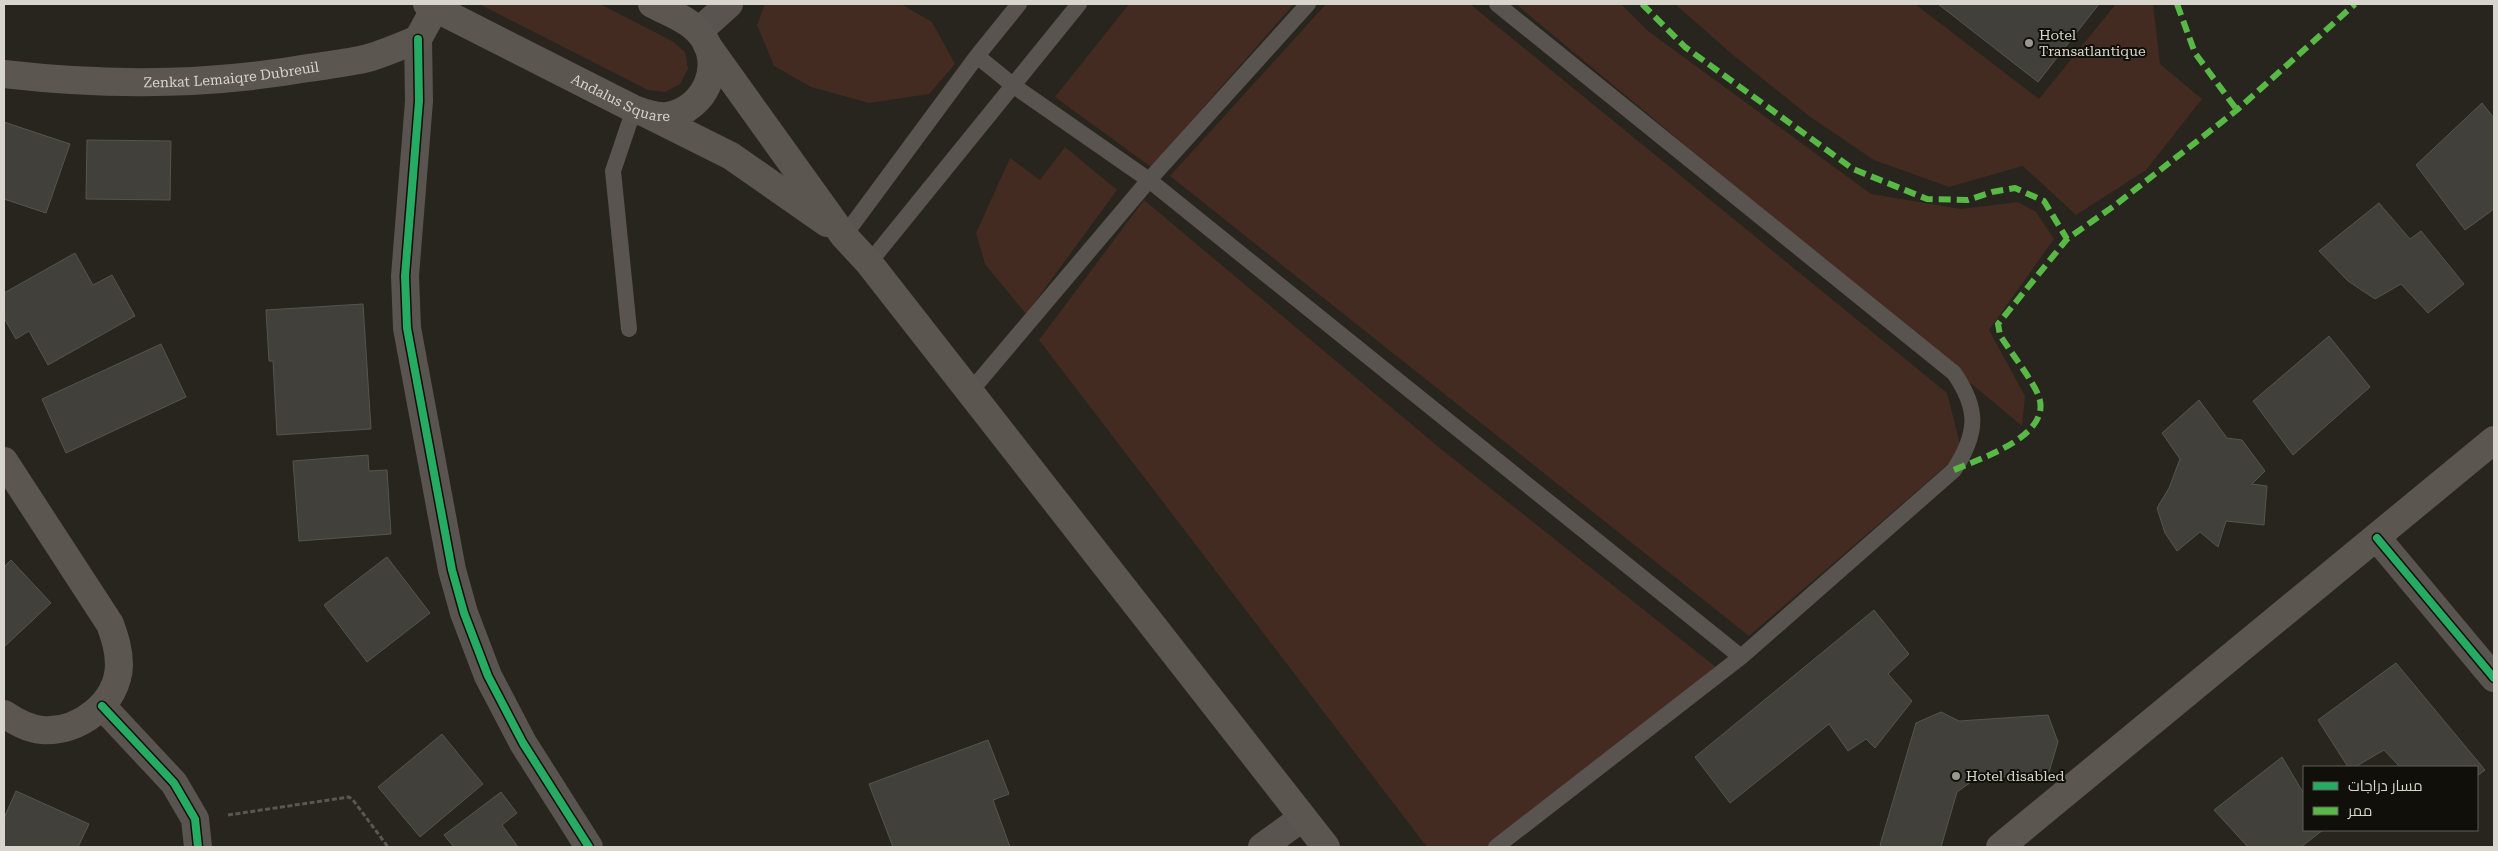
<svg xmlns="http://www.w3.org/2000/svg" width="2498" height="851" font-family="'Roboto Serif',Cairo,serif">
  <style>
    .green { fill: #432b22 }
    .building { fill: #41403a; stroke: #55544e }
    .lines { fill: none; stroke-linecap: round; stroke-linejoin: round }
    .path { stroke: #5a5651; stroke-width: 3; stroke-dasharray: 5 2.5; stroke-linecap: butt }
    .service { stroke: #59544f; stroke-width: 16 }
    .minor { stroke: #59544f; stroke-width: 28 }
    .secondary { stroke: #5c5650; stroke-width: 28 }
    .quiet { stroke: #58b947; stroke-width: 6; stroke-dasharray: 12 6; stroke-linecap: butt }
    .cycleway-casing { stroke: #110f0a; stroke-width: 11 }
    .cycleway { stroke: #26ab63; stroke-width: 8 }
    .poi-dot { fill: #99978f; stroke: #110f0a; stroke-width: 2 }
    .labels { text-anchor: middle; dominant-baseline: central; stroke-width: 4; stroke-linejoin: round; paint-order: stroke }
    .poi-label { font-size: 14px; fill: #d7d5cc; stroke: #110f0a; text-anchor: start }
    .street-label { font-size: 14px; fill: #d7d5cc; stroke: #110f0a }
  </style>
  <rect width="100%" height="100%" fill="#27251e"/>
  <path class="green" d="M479 4H600L672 41 685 52 688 69 680 84 665 92 648 90Z
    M765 4H901L932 22 955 64 929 94 869 103 811 87 774 66 757 25Z
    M1129 4H1294L1151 167 1055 97Z
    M1326 4H1470L1947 393 1962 452 1749 636 1170 176Z
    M1516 4H1621L1648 31 1871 194 1961 209 2018 202 2036 212 2054 239 1989 330 2025 396 2022 426Z
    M1675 4H1915L2039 99 2115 5 2153 4 2160 64 2202 99 2146 170 2076 215 2023 166 1949 187 1874 160 1809 116 1733 55Z
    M1065 147 1117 190 1026 314 985 264 976 233 1010 158 1040 180Z
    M1144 200 1441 449 1717 668 1489 847H1427L1039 340Z"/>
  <path class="building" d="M1938 4H2099L2038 82Z
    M2482 103 2494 118V209L2465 230 2416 165Z
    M4 122 70 144 46 213 4 199Z
    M87 140 171 141 170 200 86 199Z
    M2379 203 2410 239 2421 231 2464 284 2428 313 2401 284 2375 299 2348 281 2319 251Z
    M75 253 93 285 112 275 135 316 48 365 29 331 16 339 4 318V293Z
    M363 304 371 429 277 435 273 361H269L266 310Z
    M2329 336 2370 387 2293 455 2253 401Z
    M161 344 186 397 66 453 42 399Z
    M2199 400 2227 438 2242 440 2265 471 2252 484 2267 486 2264 525 2226 521 2218 547 2200 532 2177 551 2165 533 2157 508 2169 488 2180 459 2162 433Z
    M368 455 369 471 387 470 391 534 299 541 293 461Z
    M387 557 430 613 367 662 324 605Z
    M11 560 51 603 4 647V567Z
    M1874 610 1909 654 1888 674 1912 701 1875 748 1866 739 1848 751 1829 724 1730 803 1695 757Z
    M2396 663 2485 770 2477 776V767H2400L2384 750 2355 767H2348L2318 720Z
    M1941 712 1959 721 2048 715 2058 742 2049 772 1974 780 1957 792 1941 847H1883L1880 845 1916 723Z
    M442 734 483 784 420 837 378 787Z
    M988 740 1009 794 993 800 1010 847H893L869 784Z
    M2282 757 2304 794V830H2323L2301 847H2248L2214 810Z
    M16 791 89 824 78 847H4V818Z
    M501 792 517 813 502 825 518 847H454L444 835Z"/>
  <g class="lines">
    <path class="path" d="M228 815 349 797 353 800 388 847"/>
    <path class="service" d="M1308 4 1149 180 1741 657 1954 470C1978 433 1979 409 1954 373L1497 4
      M844 236 977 56 1019 4
      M869 263 1079 4
      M629 329 613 171 634 109
      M969 393 1149 180 1014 86 977 56
      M1496 847 1741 657"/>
    <path class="minor" d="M699 31 729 4
      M418 39 419 101 405 276 407 328 452 570 464 613 488 676 523 743 589 847
      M2377 538 2494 678
      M102 706 174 783 195 819 198 847
      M1262 847 1302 818"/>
    <g class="secondary">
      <path id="s1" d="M427 4 634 109C644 113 655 117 667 116 706 110 727 62 698 31 686 18 667 12 652 4"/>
      <path d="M707 45 844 236 869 263 1326 847"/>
      <path id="s2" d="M4 74C107 86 205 86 308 68 327 65 349 63 368 58 385 53 401 46 418 39L435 8"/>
      <path d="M649 115 731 156 827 223"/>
      <path d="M4 461 110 624C115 638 119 650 119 665 118 703 79 733 42 730 28 729 16 722 4 714"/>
      <path d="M2000 847 2494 440"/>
    </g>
    <path class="quiet" d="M1642 4 1685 47 1853 169 1927 199 1968 200 1992 192 2015 188 2044 201 2067 239
      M2177 4 2195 53 2237 110
      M1954 470C1981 458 2052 436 2039 397 2034 382 2009 350 2000 335L1998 324 2067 239 2114 206 2237 110 2355 4"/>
    <defs>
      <path id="cycleway" d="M418 39 419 101 405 276 407 328 452 570 464 613 488 676 523 743 589 847
        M2377 538 2494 678
        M102 706 174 783 195 819 198 847"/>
    </defs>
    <use href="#cycleway" class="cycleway-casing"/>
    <use href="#cycleway" class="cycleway"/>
  </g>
  <g class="poi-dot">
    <circle cx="2029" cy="43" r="5"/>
    <circle cx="1956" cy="776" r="5"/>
  </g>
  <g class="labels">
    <g class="poi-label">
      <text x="2039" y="35">Hotel<tspan x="2039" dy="16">Transatlantique</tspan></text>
      <text x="1966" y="776">Hotel disabled</text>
    </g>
    <g class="street-label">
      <text stroke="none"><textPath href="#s2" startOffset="228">Zenkat Lemaiqre Dubreuil</textPath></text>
      <text stroke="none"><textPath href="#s1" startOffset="216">Andalus Square</textPath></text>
    </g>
  </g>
  <rect width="2498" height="851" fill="none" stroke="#d7d5cc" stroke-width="10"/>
  <rect x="2303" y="766" width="175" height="65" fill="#110f0a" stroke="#605e58"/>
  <rect x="2313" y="782" width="25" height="8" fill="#26ab63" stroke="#605e58"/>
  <text x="2348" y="791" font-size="15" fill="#d7d5cc">مسار دراجات</text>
  <rect x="2313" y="807" width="25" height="8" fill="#58b947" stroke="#605e58"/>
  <text x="2348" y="816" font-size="15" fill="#d7d5cc">ممر</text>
</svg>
